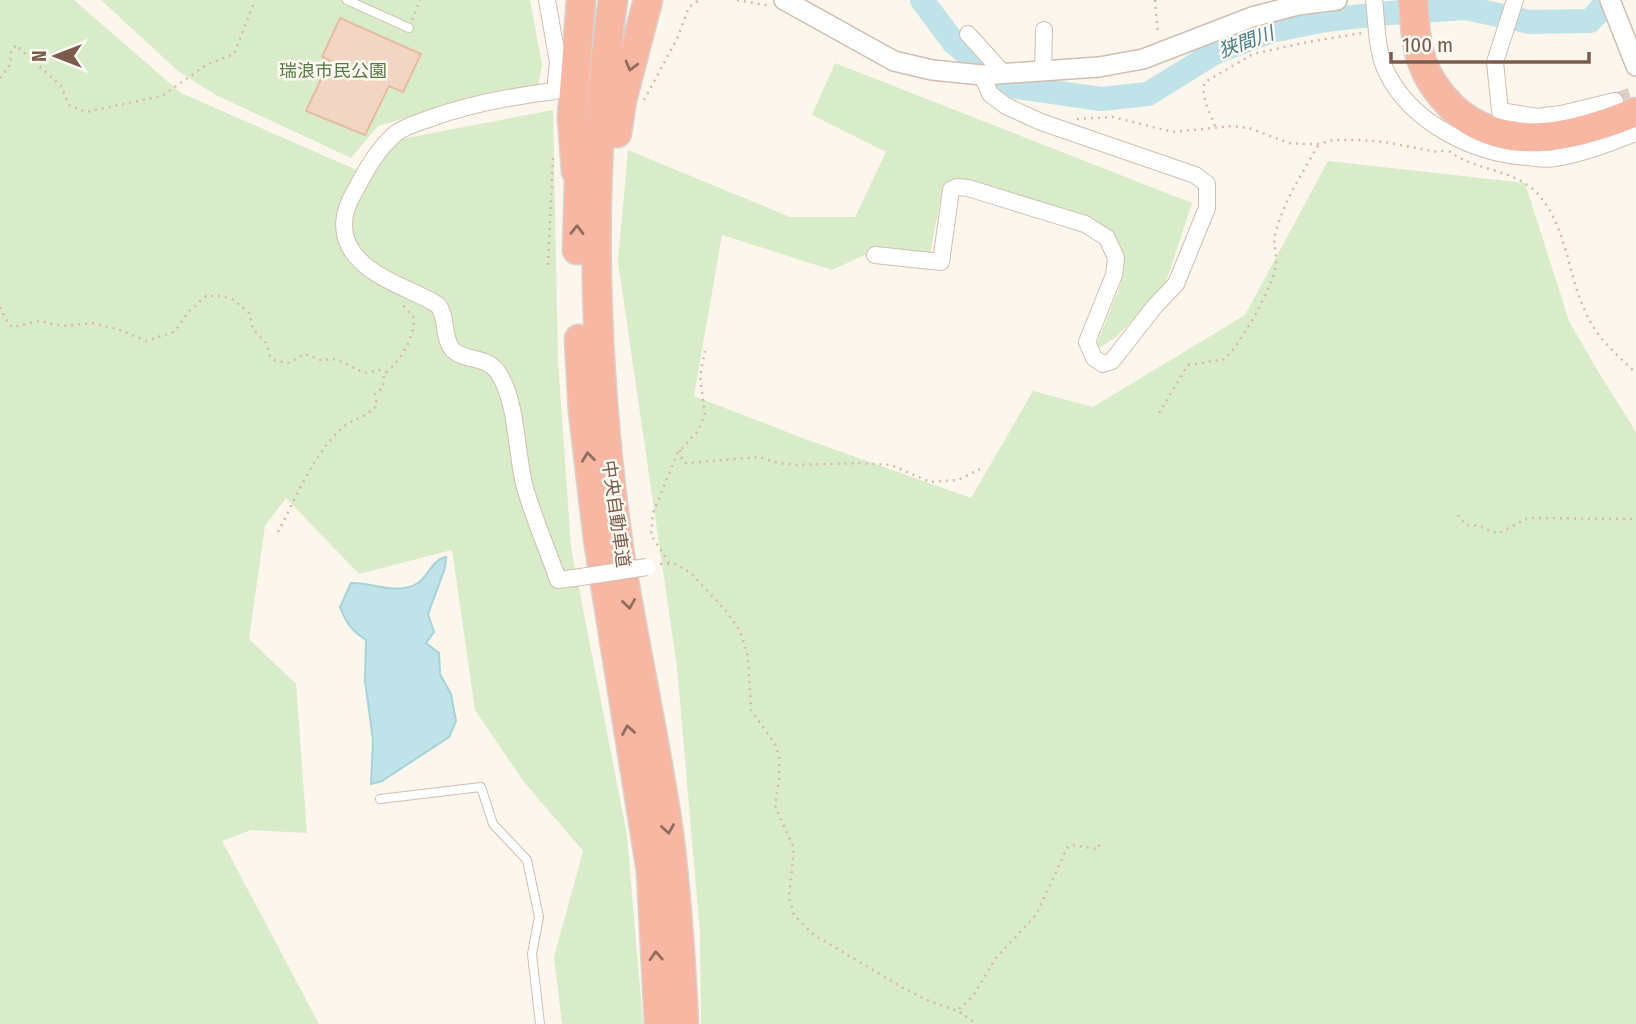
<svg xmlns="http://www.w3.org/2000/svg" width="1636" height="1024" font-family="'Fira Sans Condensed','Noto Sans JP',sans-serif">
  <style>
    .green { fill: #d8ecc9 }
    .water { fill: #bfe3e8; stroke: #a5d3da; stroke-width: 2 }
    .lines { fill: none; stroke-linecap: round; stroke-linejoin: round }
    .river { stroke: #bfe3e8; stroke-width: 24 }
    .building { fill: #f3d5c3; stroke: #e6bba3; stroke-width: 2 }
    .minor-tunnel { stroke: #dcd0c4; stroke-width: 16; stroke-dasharray: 16 8; stroke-linecap: butt }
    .service-casing { stroke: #d1beb0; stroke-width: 10 }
    .minor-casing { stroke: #d1beb0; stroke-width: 18 }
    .tertiary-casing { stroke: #d1beb0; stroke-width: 22 }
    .motorway-casing { stroke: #dad1cd; stroke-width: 31 }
    .path { stroke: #d9b8a5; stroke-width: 2.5; stroke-dasharray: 2 5; stroke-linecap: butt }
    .service { stroke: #fff; stroke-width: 8 }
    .minor { stroke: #fff; stroke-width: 16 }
    .tertiary { stroke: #fff; stroke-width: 19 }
    .motorway { stroke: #f7b7a3; stroke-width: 28 }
    .minor-bridge-casing { stroke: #d1beb0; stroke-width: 18; stroke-linecap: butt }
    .minor-bridge { stroke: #fff; stroke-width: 16 }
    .oneway { stroke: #936e5e }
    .labels { text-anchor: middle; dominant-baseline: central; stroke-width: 5; stroke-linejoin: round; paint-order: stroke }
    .park-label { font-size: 18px; fill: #537a41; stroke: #fffaf3 }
    .street-label { font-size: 18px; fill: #7a5c4d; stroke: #fffaf3 }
    .water-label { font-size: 19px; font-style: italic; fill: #437c86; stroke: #fffaf3 }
  </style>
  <rect width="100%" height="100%" fill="#fdf6ec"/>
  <path class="green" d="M0 0H74L181 93 368 175 396 140 553 110 558 361 571 547 627 835 643 1024H562L554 957 583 851 524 782 475 710 452 550 359 574 286 498 265 526 249 639 296 684 307 833 251 830 222 841 319 1024H0Z
    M101 0H530L542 65 538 87 422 113 378 126 351 158 216 95 178 71Z
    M835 63 1192 203 1164 288 1115 338 1094 351 1121 284 1108 242 943 185 928 266 867 254 832 270 722 235 694 396 805 439 971 498 1033 391 1093 407 1245 315 1328 161 1525 183 1569 321 1596 368 1636 432V1024H701L700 933 677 667 618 262 628 150 790 217H855L886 152 812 115Z"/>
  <path class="water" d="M446 557 445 568 428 614 434 632 426 643 439 653 440 674 451 694 456 721 449 737 382 781 371 784 373 740 365 681 366 640C352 631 346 623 340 607L351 583C372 582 398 596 418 583 429 575 432 560 446 557Z"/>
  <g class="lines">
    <path class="river" d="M922 0 954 43 970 56 1016 87 1101 99 1148 94 1214 53 1271 31 1326 20 1389 13 1466 8 1530 22 1590 21 1602 8 1604 0"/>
  </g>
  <path class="building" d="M340 18 421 54 403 92 389 86 365 135 306 111 330 60 322 57Z"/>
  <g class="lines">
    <path class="minor-tunnel" d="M1615 101 1636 94"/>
    <defs>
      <path id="service" d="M347 0 409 28
        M380 799 481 787 493 824 527 860 539 917 532 954 540 1024"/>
      <path id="minor" d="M547 0 558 62 555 91C513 96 474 103 434 117 421 122 406 125 395 134 377 150 366 170 355 191 342 212 339 235 355 255 375 280 412 289 438 305 448 318 442 338 453 350 465 362 488 355 499 374 517 403 516 450 524 484 533 517 547 548 558 580L574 578
        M1374 0C1377 24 1376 51 1387 73 1412 123 1474 154 1528 157 1536 158 1546 160 1555 158 1583 154 1609 143 1636 133
        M1515 0 1495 62 1500 111 1537 117 1561 114 1615 101
        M968 34 1004 74
        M1043 72 1044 30
        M875 255 941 262 951 190 957 187 968 188 1085 224 1107 238 1116 258 1114 275 1087 342 1094 358 1103 364 1112 361 1155 306 1176 284 1207 208V184L1195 175 1041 122 1006 106 990 94 982 75"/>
      <path id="tertiary" d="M784 0 894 61 932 70 982 75 1099 67 1143 59 1252 17 1298 5 1337 0
        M1610 0 1636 66"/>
      <path id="motorway" d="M613 0C589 164 593 331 612 496 625 609 653 721 669 834 677 898 681 960 684 1024
        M1413 0C1415 21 1415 44 1423 64 1429 81 1440 95 1453 108 1506 156 1577 136 1636 112
        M617 133 622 100 648 0
        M576 171 572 118 581 0
        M577 250 580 150
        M579 339 583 411 598 539 651 871 659 1024"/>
    </defs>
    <use href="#service" class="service-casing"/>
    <use href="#minor" class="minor-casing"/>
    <use href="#tertiary" class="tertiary-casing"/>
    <use href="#motorway" class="motorway-casing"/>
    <path class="path" d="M737 0 771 6
      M1155 0 1158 35
      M412 20 420 0
      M0 78 10 65 11 52 16 45 61 86 69 105 86 112 162 96 206 65 234 54 255 0
      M644 100 677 39 689 7 699 0
      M1077 119 1113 117 1173 132 1232 126 1249 128 1289 143 1302 144H1319L1333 140H1358L1385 142 1437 152 1448 150
      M1215 126C1210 113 1200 96 1205 82L1253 54 1308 42 1362 33
      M1449 151C1475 171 1511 168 1536 192 1567 225 1567 272 1585 311 1596 337 1616 354 1636 373
      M548 265 553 157
      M0 307 9 325 14 327 38 321 64 326 92 323 120 330 146 341 174 332 190 310 206 296H222L234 300 249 313 253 329 266 343 270 356 274 360 288 363 305 354 321 360 336 359 364 373 381 370 385 373
      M1159 413 1188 365 1225 359C1241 343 1274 286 1276 264 1277 252 1272 243 1276 231 1285 199 1303 172 1319 144
      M680 450 682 460 686 463 759 457 778 463 797 465 858 463 891 465 930 482 958 480 980 469
      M1458 515 1466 525 1480 526 1492 532 1499 533 1528 518 1636 519
      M278 532C296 498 312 456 341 429 352 418 364 420 377 405L375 394 383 388 384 374C400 362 414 339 414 318L402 304
      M669 563 651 535 653 513 677 454 698 431 705 415 700 376 705 351
      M660 564H675L691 573 727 612 740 631 748 656 751 710 775 744 779 756V778L775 806 794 848 789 898 794 915 814 935 905 989 929 1001 958 1011 977 1024
      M959 1009 973 996 995 959 1036 915 1067 848 1071 845 1098 849 1100 843"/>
    <use href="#service" class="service"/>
    <use href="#minor" class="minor"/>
    <use href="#tertiary" class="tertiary"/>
    <use href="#motorway" class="motorway"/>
    <defs>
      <path id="minor-bridge" d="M574 578 647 567"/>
    </defs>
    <use href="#minor-bridge" class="minor-bridge-casing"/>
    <use href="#minor-bridge" class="minor-bridge"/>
  </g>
  <defs><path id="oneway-chevron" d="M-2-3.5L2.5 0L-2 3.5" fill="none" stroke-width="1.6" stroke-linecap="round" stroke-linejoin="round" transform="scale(1.75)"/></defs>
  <g class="oneway">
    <use href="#oneway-chevron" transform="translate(631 66) rotate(105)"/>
    <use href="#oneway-chevron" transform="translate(577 230) rotate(-89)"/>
    <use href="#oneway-chevron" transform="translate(588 457) rotate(-97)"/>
    <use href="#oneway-chevron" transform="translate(629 604) rotate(81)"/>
    <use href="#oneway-chevron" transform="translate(628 730) rotate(-100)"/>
    <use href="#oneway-chevron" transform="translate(668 829) rotate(81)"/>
    <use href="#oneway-chevron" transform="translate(656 956) rotate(-93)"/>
  </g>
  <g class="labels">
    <g class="park-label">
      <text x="333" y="71">瑞浪市民公園</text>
    </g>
    <g class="street-label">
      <text transform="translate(616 514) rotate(82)">中央自動車道</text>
    </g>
    <g class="water-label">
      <text transform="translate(1246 42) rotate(-20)">狭間川</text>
    </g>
  </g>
  <g transform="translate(56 56) rotate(270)" stroke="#fffaf3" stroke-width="5" paint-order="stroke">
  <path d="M0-5L12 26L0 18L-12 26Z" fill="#7a5c4d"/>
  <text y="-10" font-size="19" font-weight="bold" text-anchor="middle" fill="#7a5c4d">N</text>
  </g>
  <path d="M1391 52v10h198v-10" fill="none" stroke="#7a5c4d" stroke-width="3.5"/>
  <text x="1402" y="52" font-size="21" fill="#7a5c4d" stroke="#fffaf3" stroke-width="5" paint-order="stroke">100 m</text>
</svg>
